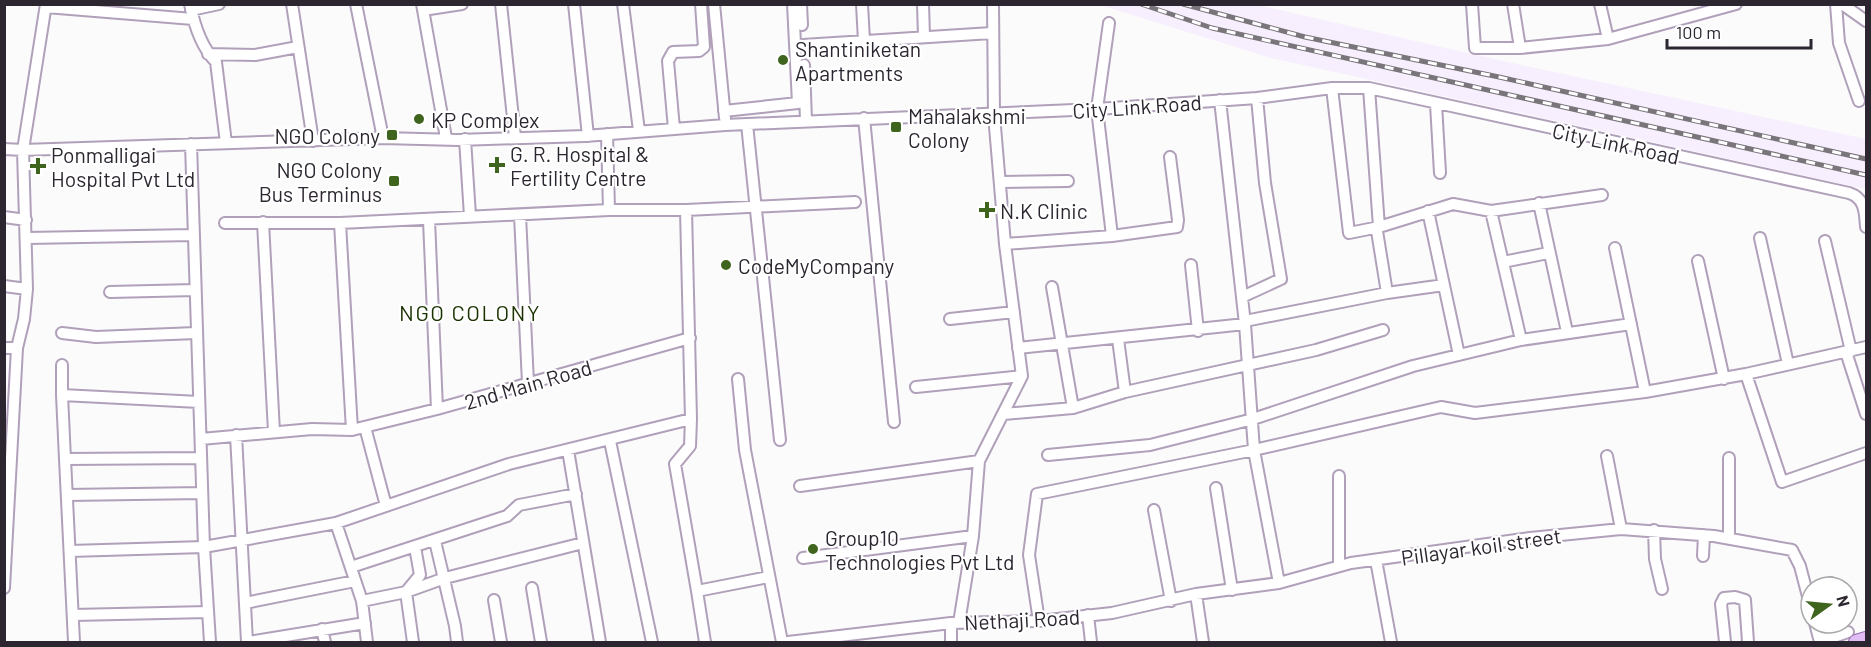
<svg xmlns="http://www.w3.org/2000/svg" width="1871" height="647" font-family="Barlow,sans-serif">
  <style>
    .built { fill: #f7effd }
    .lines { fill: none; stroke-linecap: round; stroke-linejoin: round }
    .minor-casing { stroke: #b0a0ba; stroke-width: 14 }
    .major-casing { stroke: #946cac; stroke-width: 16 }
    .minor { stroke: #fff; stroke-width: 10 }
    .major { stroke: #e0bdf5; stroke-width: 14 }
    .rail-casing { stroke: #79757b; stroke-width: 5 }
    .rail { stroke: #fff; stroke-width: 3; stroke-dasharray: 9; stroke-linecap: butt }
    .poi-dot { fill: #3f641d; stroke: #fff; stroke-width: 2 }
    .labels { text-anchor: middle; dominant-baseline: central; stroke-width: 4.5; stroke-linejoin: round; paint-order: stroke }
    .poi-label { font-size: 21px; fill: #2c2630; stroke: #fff; text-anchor: start }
    .street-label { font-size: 21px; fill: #2c2630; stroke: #fff }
    .neighbourhood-label { font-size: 22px; letter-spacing: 1.5px; fill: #1a3200; stroke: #fff }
  </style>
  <rect width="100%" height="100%" fill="#fbfbfb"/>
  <path class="built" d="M1100 5H1258L1494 59 1866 139V189L1271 58Z"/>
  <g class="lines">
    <defs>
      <path id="minor" d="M190 4C194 24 201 47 216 62L226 143
        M292 4 313 141
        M356 4 383 138
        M422 4 446 138
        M501 4 515 137
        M574 4 588 136
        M623 4 639 131
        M714 4 725 118
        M801 4 802 25
        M862 4 864 41
        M923 4 924 37
        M1472 4 1475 48H1520L1608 39 1736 4
        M1513 4 1520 48
        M1600 4 1608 39
        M1836 4 1839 43 1859 101
        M1842 4 1866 21
        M46 7 193 19
        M191 10 219 4
        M423 10 462 4
        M1109 23 1097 109 1112 236
        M803 45 992 33
        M208 54 255 55 298 47
        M804 65 806 121
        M1332 88 1349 233 1379 227 1453 204 1491 211 1602 195
        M1220 100 1245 324 1254 450 1279 583
        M1436 104 1440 173
        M724 111 798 103 793 4
        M864 118 894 422
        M747 124 780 440
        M674 129 668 61 673 52 699 51 704 47 701 4
        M607 134 609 210
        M465 139 470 216
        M191 144 204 547 210 642
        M4 149 23 150 383 138 458 140 585 136 725 125 1097 109 1257 98 1332 88H1369L1849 193C1865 198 1865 212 1866 227
        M1000 182 1068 181
        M1539 203 1567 332
        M686 210 691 419 690 446 675 464 697 591 768 577
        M1428 211 1459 355
        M1491 211 1521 340
        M520 215 528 383
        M4 217 26 220
        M429 220 437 409
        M263 222 274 432
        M225 223H340L609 210H686L855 202
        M340 223 352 430
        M27 238 193 235
        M1760 238 1788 364
        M1825 241 1851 351
        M1005 244 1112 236 1177 227 1178 220 1170 157
        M1615 248 1645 392
        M1698 261 1724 379
        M1503 262 1548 253
        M1191 265 1198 331
        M4 286 27 289
        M1052 287 1073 408
        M110 292 195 290
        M1387 293 1444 285
        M1242 297 1281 279 1265 183 1257 98
        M950 319 1014 312
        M1245 321 1387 293 1377 231 1379 227 1369 88
        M62 333 96 337 196 333
        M1118 339 1125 392
        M4 348H17
        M1018 348 1245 324
        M1846 352 1866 414
        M62 365V395
        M1746 374 1782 482 1866 453
        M738 379 745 450 782 642
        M916 387 1022 376
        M199 402 62 395 65 459 201 458
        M1004 414 1073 408 1125 392 1316 350 1383 330
        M365 427 386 506
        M236 435 247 642
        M201 439 312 429 352 430 437 409 690 338
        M610 441 652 642
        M568 450 600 642
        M1048 455 1150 445 1253 419 1413 366 1521 340 1631 324
        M1607 456 1621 529
        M65 459 74 642
        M800 486 979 461
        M1216 488 1232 590
        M67 495 202 493
        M1154 510 1171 601
        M336 523 362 601
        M1654 530 1655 559 1662 589
        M1729 539V458
        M435 541 455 626 457 642
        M70 551 204 547 336 523 509 464 691 419
        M1703 556 1704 535
        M803 558 973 536
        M1376 560 1391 642
        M1339 565V476
        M351 567 507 516 519 505 576 494
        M1818 587 1831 583 1836 587
        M4 588 17 348 24 319 27 289 23 150 46 4
        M532 588 541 642
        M697 591 705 642
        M1196 594 1203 642
        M494 600 501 642
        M245 603 355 581
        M73 615 208 612
        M1088 615 1091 642
        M1039 621 1029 555 1037 494 1254 450 1441 407 1475 413 1645 392 1746 374 1866 347
        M951 623V642
        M959 623 973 536 979 461 1022 376 1005 244 994 115 993 4
        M1815 623 1820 642
        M1823 623 1829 642
        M322 629 325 642
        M1828 639 1848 632
        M249 642 365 623
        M367 642 362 601 406 592 445 578 583 543
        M413 642 406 592 420 575 415 547
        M788 642 951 623 1039 621 1112 613 1196 594 1279 583 1351 563 1530 538 1621 529 1714 536 1792 550 1800 566 1811 608
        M1725 642 1721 604 1724 598 1735 597 1745 600 1748 642"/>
      <path id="major" d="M1856 642 1866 639"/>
    </defs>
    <use href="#minor" class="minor-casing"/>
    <use href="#major" class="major-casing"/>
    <use href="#minor" class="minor"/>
    <use href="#major" class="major"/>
    <defs>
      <path id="rail" d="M1141 4 1212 28 1866 175
        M1183 4 1305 37 1499 77 1866 159"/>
    </defs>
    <use href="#rail" class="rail-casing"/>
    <use href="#rail" class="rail"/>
  </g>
  <g class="poi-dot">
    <circle cx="783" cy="60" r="6"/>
    <circle cx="419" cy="119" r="6"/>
    <rect x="890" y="121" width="12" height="12" rx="3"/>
    <rect x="386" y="129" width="12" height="12" rx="3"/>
    <path d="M494 156h6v6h6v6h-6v6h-6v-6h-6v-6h6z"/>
    <path d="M35 157h6v6h6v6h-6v6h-6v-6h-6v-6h6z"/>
    <rect x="388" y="175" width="12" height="12" rx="3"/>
    <path d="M984 201h6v6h6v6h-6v6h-6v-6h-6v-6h6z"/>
    <circle cx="726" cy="265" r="6"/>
    <circle cx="813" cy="549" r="6"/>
  </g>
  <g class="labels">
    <g class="poi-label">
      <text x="795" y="48">Shantiniketan<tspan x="795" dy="24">Apartments</tspan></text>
      <text x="908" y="115">Mahalakshmi<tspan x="908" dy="24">Colony</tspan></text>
      <text x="431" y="119">KP Complex</text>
      <text x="380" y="135" text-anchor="end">NGO Colony</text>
      <text x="510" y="153">G. R. Hospital &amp;<tspan x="510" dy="24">Fertility Centre</tspan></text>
      <text x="51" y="154">Ponmalligai<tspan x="51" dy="24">Hospital Pvt Ltd</tspan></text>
      <text x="382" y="169" text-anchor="end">NGO Colony<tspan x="382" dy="24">Bus Terminus</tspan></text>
      <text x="1000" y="210">N.K Clinic</text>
      <text x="738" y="265">CodeMyCompany</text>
      <text x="825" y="537">Group10<tspan x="825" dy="24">Technologies Pvt Ltd</tspan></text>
    </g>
    <g class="street-label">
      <text transform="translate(1137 106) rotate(-4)">City Link Road</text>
      <text transform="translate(1616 143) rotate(12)">City Link Road</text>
      <text transform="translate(528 384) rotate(-16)">2nd Main Road</text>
      <text transform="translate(1481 546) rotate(-8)">Pillayar koil street</text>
      <text transform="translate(1022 619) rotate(-3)">Nethaji Road</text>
    </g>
    <g class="neighbourhood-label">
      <text x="470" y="312">NGO COLONY</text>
    </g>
  </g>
  <rect width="1871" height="647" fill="none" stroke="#2c2630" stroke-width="12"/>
  <g transform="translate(1829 605) rotate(75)"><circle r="28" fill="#ffffff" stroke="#aba8ac" stroke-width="1.5"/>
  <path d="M0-4.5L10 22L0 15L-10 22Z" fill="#3f641d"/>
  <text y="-9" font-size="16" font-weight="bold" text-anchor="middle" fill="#2c2630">N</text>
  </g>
  <path d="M1667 39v9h144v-9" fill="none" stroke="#2c2630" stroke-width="3"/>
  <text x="1676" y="39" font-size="18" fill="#2c2630" stroke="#ffffff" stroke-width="4.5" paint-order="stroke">100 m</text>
</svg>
